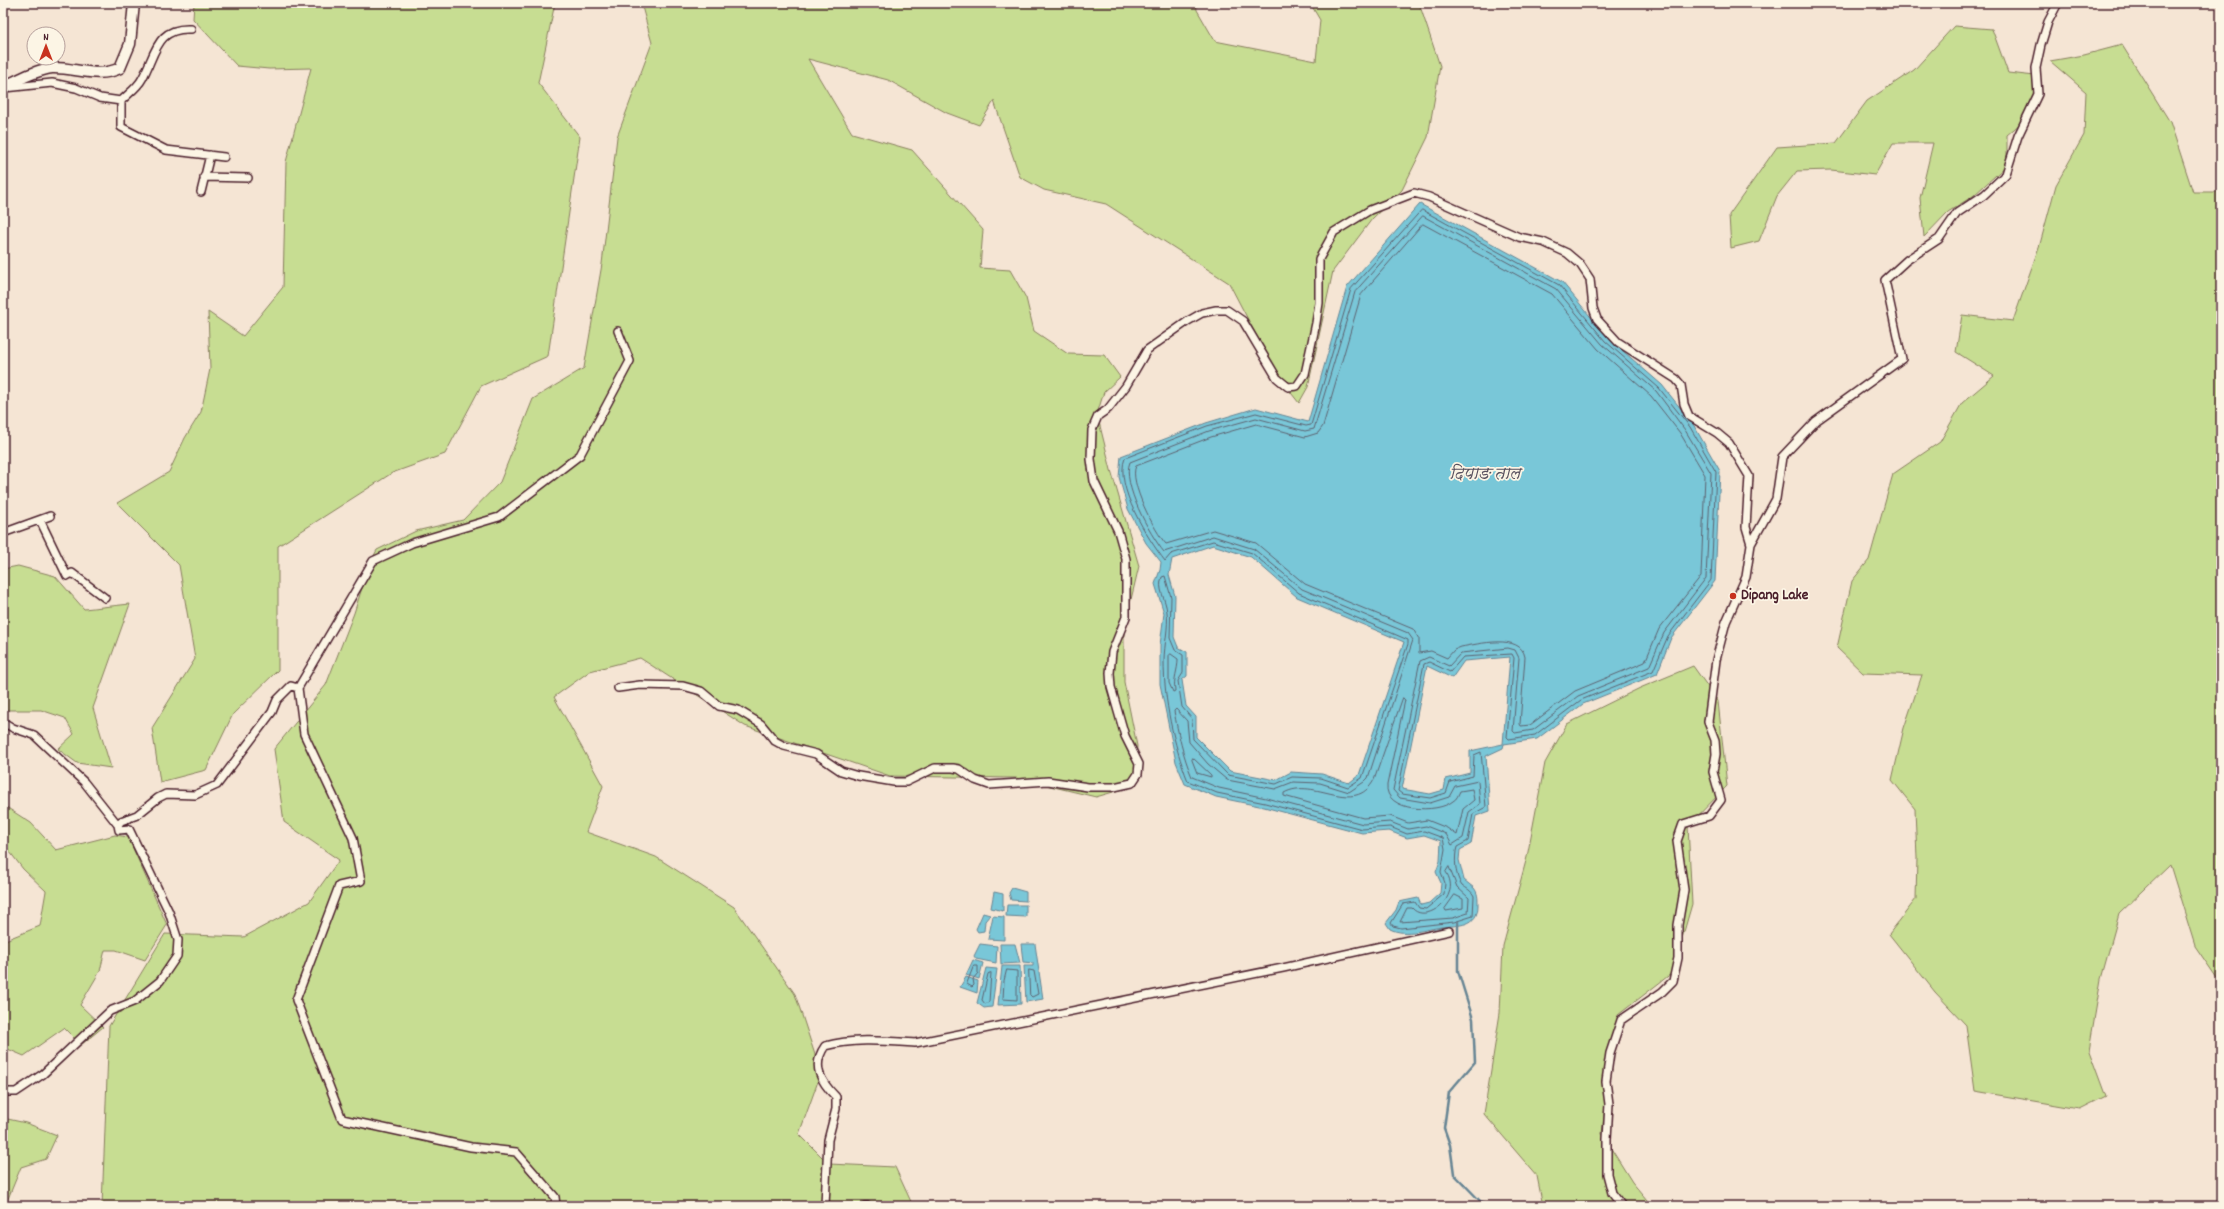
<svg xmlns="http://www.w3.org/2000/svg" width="2224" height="1209" font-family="Dekko,'Playpen Sans Deva',sans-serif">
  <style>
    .green { fill: #c7dd92; stroke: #887e5e }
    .water { fill: #79c7d8; stroke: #668493; fill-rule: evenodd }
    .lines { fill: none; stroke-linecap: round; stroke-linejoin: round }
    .shore { stroke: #5d6270; stroke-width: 1 }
    .stream { stroke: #668493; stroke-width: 2.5 }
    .street-casing { stroke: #4a1f2b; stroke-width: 10 }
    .secondary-casing { stroke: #4a1f2b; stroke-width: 13 }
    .street { stroke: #fcf5e5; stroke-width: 7 }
    .secondary { stroke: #fcf5e5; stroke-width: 10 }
    .poi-dot { fill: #c8321e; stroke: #fcf5e5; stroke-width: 1.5 }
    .labels { text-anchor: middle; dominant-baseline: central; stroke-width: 3.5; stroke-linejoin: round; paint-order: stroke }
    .poi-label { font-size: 15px; font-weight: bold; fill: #4a1f2b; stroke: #fcf5e5; text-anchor: start }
    .water-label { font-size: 16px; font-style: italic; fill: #58515f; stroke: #fcf5e5 }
  </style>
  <rect width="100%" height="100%" fill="#f5e5d4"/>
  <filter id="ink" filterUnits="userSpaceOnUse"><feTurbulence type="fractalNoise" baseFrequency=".025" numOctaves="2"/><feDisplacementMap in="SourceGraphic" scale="8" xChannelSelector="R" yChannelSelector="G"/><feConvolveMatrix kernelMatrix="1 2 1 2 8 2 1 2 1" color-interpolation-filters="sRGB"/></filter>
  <g filter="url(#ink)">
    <path class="green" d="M194 3H555L538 83 580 137 548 356 481 386 445 454 392 473 278 546V670L233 714 206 770 160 782 152 728 195 659 179 565 117 503 169 472 185 438 201 412 210 369 208 312 243 336 283 287 286 162 311 68 269 69 237 66 193 19Z
      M641 3H1196L1197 10 1215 41 1316 61 1320 20 1310 3H1419L1440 66 1428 137 1402 190 1372 219 1333 271 1308 387 1299 403 1277 375 1229 283 1106 204 1044 190 1020 177 994 101 979 125 947 113 888 80 808 59 852 133 912 150 983 230 980 268 1010 270 1026 298 1034 331 1068 354 1104 355 1120 377 1104 392 1097 414 1111 470 1139 566 1124 629V682L1137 746 1134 786 1096 797 1016 778 890 776 745 726 640 658 590 671 554 697 603 786 586 832 656 857 734 907 795 994 821 1073 799 1134 829 1164 895 1167 913 1206H102L109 1026 165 934 244 937 309 902 339 860 284 822 274 749 326 685 354 613 370 563 377 550 416 531 463 520 500 482 533 399 584 368 602 264 617 137 652 43Z
      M1954 26 1992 29 2008 73 2035 76 2034 112 2007 135V165L1973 196 1948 212 1924 237 1920 198 1933 143H1893L1875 175 1831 170 1797 171 1777 196 1759 241 1731 248 1729 215 1777 147 1836 143 1867 101 1914 70Z
      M2122 45 2170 122 2193 192H2221V984L2195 946 2170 865 2119 914 2101 979 2089 1050 2106 1096 2080 1109 1975 1091 1966 1025 1935 992 1889 934 1916 899 1917 858 1915 809 1892 780 1904 728 1922 675 1863 673 1837 648 1852 581 1869 560 1893 474 1940 442 1962 403 1994 376 1956 352 1962 315 2013 321 2040 244 2056 185 2084 135 2086 92 2050 61 2084 55Z
      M18 566 55 576 84 609 130 604 93 708 111 768 77 763 58 749 74 734 65 718 41 710H3V569Z
      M1693 666 1718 701 1727 786 1688 826 1692 904 1672 973 1618 1015 1609 1068 1602 1134 1632 1182 1652 1206H1543L1537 1176 1484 1114 1500 1013 1503 946 1527 857 1545 763 1567 724 1640 688Z
      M3 805 31 823 56 850 115 835 128 837 167 925 145 960 116 950H105L100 971 80 1005 103 1027 81 1045 64 1028 24 1056 3 1047V941L40 926 46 891 23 869 3 843Z
      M3 1118 26 1123 57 1135 46 1159 21 1167 5 1206H3Z"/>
    <path class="water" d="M1420 204 1562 282 1608 338 1662 385 1693 424 1720 471 1715 581 1671 638 1657 674 1583 704 1537 739 1504 744 1503 748 1486 756 1490 811 1476 816 1471 844 1460 850 1459 860 1464 880C1467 883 1471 885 1474 888 1478 893 1478 898 1478 905 1478 927 1459 925 1442 927 1426 929 1406 937 1390 929L1386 923 1396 910 1399 902 1418 898 1421 905 1429 903 1440 893 1441 883 1436 872 1440 861 1441 841 1424 835 1407 838 1389 831 1362 833 1264 807 1216 797 1185 784 1176 762 1160 684V645L1164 613 1155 584 1160 570 1161 562 1146 543 1128 509 1119 477 1121 456 1206 423 1256 408 1308 422 1347 287ZM1213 545 1251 557 1297 597 1404 642 1359 775 1349 783 1322 774 1291 772 1276 780 1230 771 1196 737V717L1186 706 1182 680 1187 676V652L1178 647 1174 637 1175 596 1169 575 1172 559ZM1510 657 1503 744 1470 751V773L1446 779 1444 790 1430 794 1402 789 1427 666 1452 678 1464 661Z
      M1012 888 1026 892V901L1011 900 1009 893Z
      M994 892 1003 894V911L991 908Z
      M1007 905H1026V917L1006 916Z
      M983 913 990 915 985 921 984 931 978 932 976 929Z
      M993 916 1004 917V940L988 939Z
      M980 944 997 946 996 963 976 959 974 956Z
      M1000 944H1015L1020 963 1001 964Z
      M1021 944H1035L1043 999 1026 1002 1024 966H1033V963L1023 962Z
      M973 960 983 963 979 979 966 975Z
      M1002 966H1020L1021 1004 998 1005Z
      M986 968 997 969 992 1007 984 1008 977 1003Z
      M966 977 978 981 977 993 960 987Z"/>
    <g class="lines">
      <path class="shore" d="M1422 210 1559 285 1605 341 1659 388 1690 427 1716 472 1711 580 1668 636 1653 671 1581 700 1535 735 1509 739 1507 737 1514 658 1512 654 1463 657 1450 672 1429 662 1424 664 1398 791 1402 794 1430 798 1446 793 1450 782 1473 776 1474 755 1481 752 1486 807 1473 814 1468 841 1457 847C1454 857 1455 877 1462 885 1467 889 1471 890 1474 896L1473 916 1454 922 1401 928 1393 926 1391 923 1403 904 1415 902 1419 908 1426 909 1444 894 1445 883 1441 872 1445 849 1443 838 1424 831 1407 834 1390 827 1362 829 1265 803 1217 793 1188 781C1173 743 1164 701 1164 661 1164 645 1169 627 1167 612 1166 599 1157 589 1162 577L1165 576 1171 597 1170 638 1175 650 1183 655V673L1178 681 1182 707 1192 719 1193 739 1228 775 1276 784 1292 777 1321 778 1348 787 1362 778 1408 644V640L1299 593 1252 553 1213 541 1171 554 1165 561C1148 539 1114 486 1125 458L1207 426 1256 413 1306 426 1311 425 1351 289Z
        M1423 216 1556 289 1602 344 1656 391 1685 430 1711 473 1706 578 1664 633 1649 667 1578 696 1533 730 1515 733 1513 731 1519 658 1515 650 1508 648 1461 653 1449 666 1429 657 1420 661 1393 790 1400 798 1430 803 1449 797 1455 786 1478 781 1480 804 1469 812 1463 838 1452 845 1446 834 1426 826 1408 829 1390 822 1363 824 1266 798 1219 788 1192 777C1183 756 1178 733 1174 711L1176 709 1187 721 1189 742 1208 764 1227 780 1275 789 1293 782 1320 783 1349 792 1364 782 1368 778 1413 640 1408 633 1302 589 1254 549 1213 536 1164 552C1150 535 1121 483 1130 462L1209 431 1256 418 1305 431 1314 429 1355 292Z
        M1423 224 1552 294 1598 349 1651 396 1680 433 1705 475 1701 576 1659 629 1645 662 1575 691 1530 725 1521 726 1520 724 1525 657C1521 633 1478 644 1461 647L1454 650 1447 658 1431 651 1419 653V639L1413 629 1305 584 1256 543 1213 530 1166 544C1155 532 1128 481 1136 466L1211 437 1256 424 1305 437 1318 433 1323 426 1361 295Z
        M1171 654 1178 659C1178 671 1173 678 1175 691L1173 692 1169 683V656Z
        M1403 698 1405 700 1387 785C1384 812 1438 814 1453 801 1457 799 1458 795 1460 791L1472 789 1474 800 1463 809 1457 835 1447 828 1427 820 1408 823 1390 816 1363 818 1284 796V793C1315 776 1354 817 1374 780Z
        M1193 758 1211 775V777L1197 773 1192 760Z
        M1449 867 1457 887 1469 898 1468 913 1453 918 1400 922 1407 908H1412C1423 921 1445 907 1449 893 1452 886 1450 878 1446 872Z
        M1455 895 1463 899V908L1446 911 1445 909Z
        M974 966H978V973L973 979 974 985 972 987 967 984Z
        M1007 970 1017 971V1000L1003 999 1004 981Z
        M1029 970 1034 971 1038 994 1032 997 1030 995Z
        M991 973 989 1002 985 1004 982 1000 988 974Z"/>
      <path class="stream" d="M1458 922V971L1473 1019 1475 1062 1449 1092 1444 1128 1450 1145 1454 1174 1485 1206"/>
      <defs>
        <path id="street" d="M5 88 52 83 76 88 100 98 121 101V127L166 150 224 157
          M121 101C128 94 138 87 142 79 156 54 156 27 191 29
          M204 177 248 178
          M201 192 210 155
          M40 520 67 576 72 573 105 598
          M3 533 50 516
          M618 688 640 685 683 686 701 691 719 706 738 710 761 724 775 741 784 746 816 754 841 771 858 776 894 782H906L935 768H953L959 769 975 780 989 785 1048 781 1088 787H1114L1132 783 1138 774 1139 764 1125 736 1111 687 1110 673 1112 652 1126 617V559L1118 531 1094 481 1091 459 1092 430 1098 416 1108 409 1126 386 1147 350 1188 321 1202 313 1216 310H1227L1243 321 1277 378 1288 387 1297 386 1305 374 1316 323 1319 303V259L1334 232 1370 210 1414 193 1429 197 1519 237 1543 242 1567 253 1580 264 1590 279 1593 308 1597 319 1618 342 1676 379 1681 385 1684 404 1689 416 1717 433 1729 443 1749 476 1746 527 1751 544
          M3 722 13 728 34 735 84 782 118 825
          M3 1092H16L43 1074 110 1011 135 1001 160 981 177 956 178 940 169 912 129 829 119 830 118 825 121 821 137 815 158 798 166 794 195 795 217 785 272 712 277 700 291 686 298 688
          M556 1206 555 1197 516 1152 471 1147 342 1119 296 1000 339 886 361 881 353 838 304 734 298 688 373 561 412 543 499 517 580 455 630 361 618 331
          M825 1206 828 1140 836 1109V1097C821 1082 811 1066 825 1046 854 1038 885 1041 915 1043L1283 968 1449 931
          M865 1206H867
          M1622 1206 1612 1193 1607 1174V1139L1609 1104 1606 1081 1610 1053 1621 1020 1662 992 1673 981 1678 958V925L1684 890 1677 841 1683 824 1709 816 1721 800 1713 772 1716 754 1715 740 1708 722 1716 660 1726 622 1746 577 1751 544 1776 499 1782 457 1816 421 1902 359 1885 280 1907 260 1939 239 1957 213 1984 195 2006 174 2018 136 2038 94 2036 68 2041 45 2048 22 2058 3"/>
        <path id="secondary" d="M3 87C18 80 35 70 52 68 75 67 98 79 120 68L130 44 134 3"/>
      </defs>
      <use href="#street" class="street-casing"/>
      <use href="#secondary" class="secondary-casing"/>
      <use href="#street" class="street"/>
      <use href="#secondary" class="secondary"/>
    </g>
  </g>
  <circle class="poi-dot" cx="1733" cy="596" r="4"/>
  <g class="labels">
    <g class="poi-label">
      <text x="1741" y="596">Dipang Lake</text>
    </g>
    <g class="water-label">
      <text x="1485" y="474">दिपाङ ताल</text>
    </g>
  </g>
  <rect width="2224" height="1209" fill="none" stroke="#fcf5e5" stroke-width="16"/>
  <rect x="8" y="8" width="2208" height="1193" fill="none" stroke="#4a1f2b" stroke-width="1.5" filter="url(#ink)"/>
  <g transform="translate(46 46)"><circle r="19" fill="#fcf5e5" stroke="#b59f9b"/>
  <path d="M0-3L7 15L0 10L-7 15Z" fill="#c8321e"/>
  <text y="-6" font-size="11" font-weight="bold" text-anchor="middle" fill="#4a1f2b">N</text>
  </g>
</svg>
